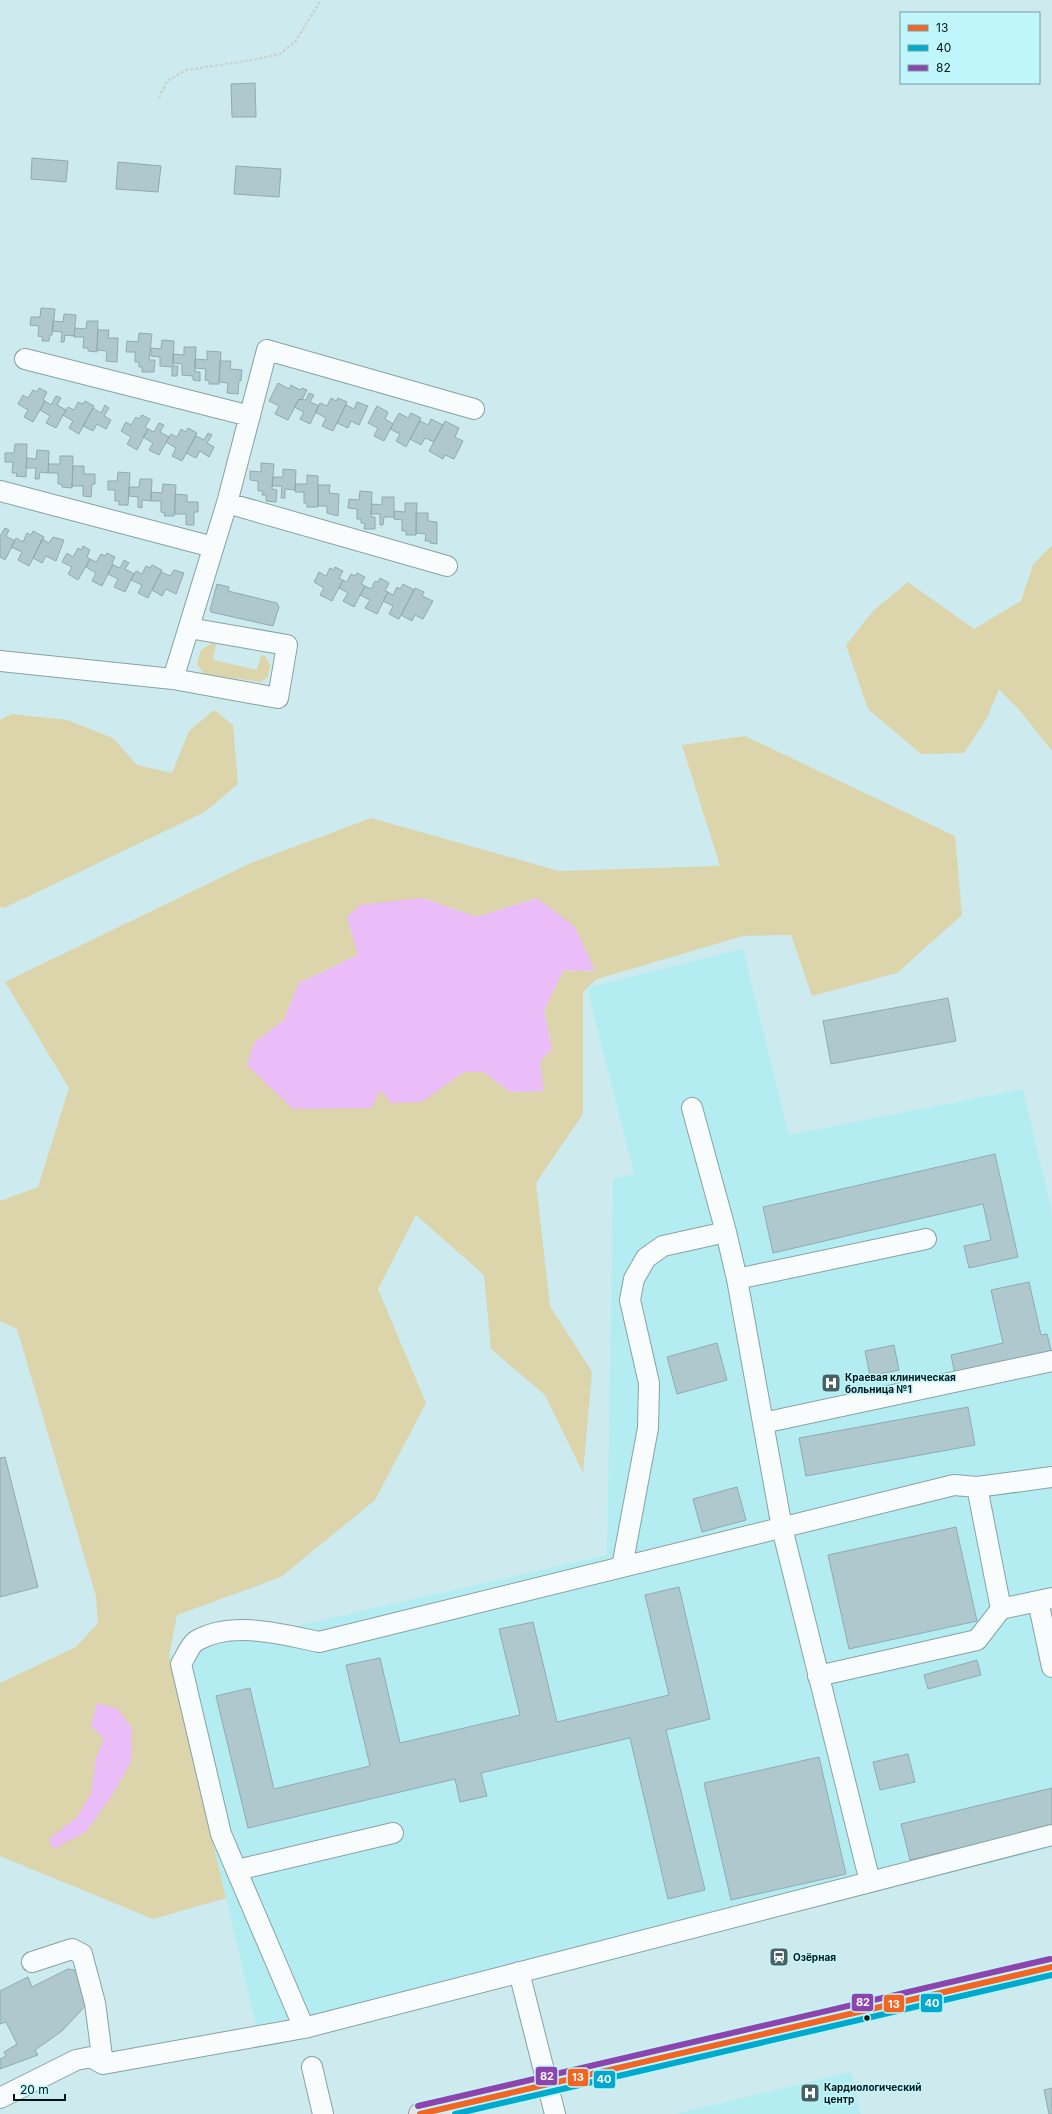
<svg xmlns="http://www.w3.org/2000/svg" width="1052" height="2114" font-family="Inter,sans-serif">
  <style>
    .built { fill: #b3edf2 }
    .green { fill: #dcd4aa; fill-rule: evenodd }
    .water { fill: #eabdf9 }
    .building { fill: #afc8ce; stroke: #92aaaf }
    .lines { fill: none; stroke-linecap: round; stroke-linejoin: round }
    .minor-casing { stroke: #87a2a5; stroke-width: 22 }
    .major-casing { stroke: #9a9f9f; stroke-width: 24 }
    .path { stroke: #cad3d4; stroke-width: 2.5; stroke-dasharray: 3 2; stroke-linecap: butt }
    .minor { stroke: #f8fcfc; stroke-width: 20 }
    .major { stroke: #e6e4e5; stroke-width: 22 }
    .bus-1-casing { stroke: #c0f6fb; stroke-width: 9 }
    .bus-2-casing { stroke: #c0f6fb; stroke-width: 9 }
    .bus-3-casing { stroke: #c0f6fb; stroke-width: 9 }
    .bus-1 { stroke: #f26522; stroke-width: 6 }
    .bus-2 { stroke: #00a9ce; stroke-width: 6 }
    .bus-3 { stroke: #8e44ad; stroke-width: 6 }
    .bus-dot { fill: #001719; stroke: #c0f6fb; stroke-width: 1.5 }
    .labels { text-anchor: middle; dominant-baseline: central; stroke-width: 3; stroke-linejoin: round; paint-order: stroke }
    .poi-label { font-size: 10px; font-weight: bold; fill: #001719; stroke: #c0f6fb; text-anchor: start }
    .line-badge { stroke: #c0f6fb; stroke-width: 1.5 }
    .badge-label { font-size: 11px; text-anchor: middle; font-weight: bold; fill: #fff }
  </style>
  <rect width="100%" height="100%" fill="#cdebee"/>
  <path class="built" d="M743 949 789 1135 1023 1089 1052 1212V1848L259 2038 169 1655 607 1555 613 1179 634 1174 587 988Z
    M851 2072 861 2114H675Z"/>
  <path class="green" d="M1052 545V751L1021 712 999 689 987 718 964 753 921 754 868 709 846 645 873 611 908 582 974 629 1021 601 1033 565Z
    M212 643 216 644 213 660 257 670 261 655 265 656 270 665 268 677 261 682 204 674 197 664 201 650Z
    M214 710 233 725 238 784 205 812 4 908 0 907V720L12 714 67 720 113 738 137 765 172 773 189 731Z
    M745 736 955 836 962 915 897 973 812 996 791 935 743 936 597 979 583 992V1114L536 1183 550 1306 592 1372 583 1473 545 1395 491 1349 484 1275 416 1215 378 1289 426 1403 375 1500 281 1577 177 1615 169 1656 226 1898 153 1919 0 1856V1683L76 1647 98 1623 96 1596 17 1329 0 1321V1201L38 1187 69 1088 5 982 253 862 371 818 559 871 720 866 682 745ZM422 898 477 917 537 898 595 971 564 970 544 1010 552 1049 540 1062 544 1091 510 1092 484 1072H464L421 1102 380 1090 254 1043 284 1020 299 983 358 955 347 917Z"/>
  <path class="water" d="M422 898 477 917 537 898 575 927 595 971 564 970 544 1010 552 1049 540 1062 544 1091 510 1092 484 1072H464L422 1102 391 1103 380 1090 372 1108 293 1109 247 1065 254 1043 284 1020 299 983 358 955 347 917 360 905Z
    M97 1703 118 1709 132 1728 131 1762 113 1794 86 1832 53 1849 49 1839 77 1817 91 1793 96 1757 104 1739 91 1726Z"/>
  <path class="building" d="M255 83 256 117H232L231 84Z
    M32 158 68 161 66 182 31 179Z
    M118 162 161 166 158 192 116 189Z
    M236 166 281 169 279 197 234 194Z
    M41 308 55 309 52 335H50L49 341H42L43 337 38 336 39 326 30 325 31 317H40Z
    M64 314 76 315 74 336 65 335 64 342H61L62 332 52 331 53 321 63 322Z
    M87 321H98L97 352 88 351V348H83L84 337H74L75 328 86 329Z
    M98 330H109L108 338H118L117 362 106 361 107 351 97 350Z
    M139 333 152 334 149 360H155L154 372H142V367H139V362H135V352H126L127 341 138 342Z
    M162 340 174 341 173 363V366H178L177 376H172V367L160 366V357L151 356V348L161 349Z
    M184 347H196L195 372H200V381L193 380V376L182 375V364L173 363V354L184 355Z
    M207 351 221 352 219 384H209V381L205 380 206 369 195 368V359L207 360Z
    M220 361H231L230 369 242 370 241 381 239 380 238 394 227 393 228 383 219 382Z
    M278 383 289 389 291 385 300 390 302 388 307 390 302 400 299 399 288 420 275 414 279 406 269 401Z
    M39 388 47 392 43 400 45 401 33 422 24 417 28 410 18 404 23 395 28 398 33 390 37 392Z
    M309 393 314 395 310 402 319 406 310 424 300 419 304 412 294 407 299 399 306 400Z
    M56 396 61 398 57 405 66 410 56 428 46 423 50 416 40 410 45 401 51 405Z
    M331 398 336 401 338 398 347 402 333 431 322 426 326 418 315 412 320 403 327 406Z
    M85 401 94 406 79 434 69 428 73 421 63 415 68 407 74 410 78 402 83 404Z
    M357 402 368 406 359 425 351 421 348 428 337 423 346 405 354 409Z
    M105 405 109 408 104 416 111 420 106 429 97 424 93 431 83 426 93 408 101 413Z
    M377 406 388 412 385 419 393 424 384 441 374 436 378 428 368 423Z
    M399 413 408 418 411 413 421 418 406 447 396 441 400 434 390 429Z
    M142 415 150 419 145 427 148 429 137 450 127 444 131 437 121 431 126 422 131 425 136 417 139 419Z
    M431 419 443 425 434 442 425 438 421 445 410 439 420 421 428 425Z
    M445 421 459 428 455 437 463 441 454 459 445 455 443 459 429 451Z
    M159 423 164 425 160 432 169 437 159 455 149 450 153 443 143 437 148 429 154 432Z
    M188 428 197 433 182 461 172 456 176 448 166 442 171 434 177 437 181 429 186 432Z
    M208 433 212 435 207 443 214 447 209 457 200 451 196 458 186 453 196 436 204 440Z
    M15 444H27L26 477 16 476 17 473H12L13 462H5V453H14Z
    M37 450 49 451 48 473 40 472 39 479H35L36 468H26L27 458 36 459Z
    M60 456H73L72 488 62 487V484H58V473H48L49 464H60Z
    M261 463 274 464 272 489 277 490 276 502 266 501V495H262L263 491H258V481L250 480V471L261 472Z
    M73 466H84V474H95V484H92L91 497 83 496V486H72Z
    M283 469 296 470 295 490 285 489V498H281L282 486H272L273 477H283Z
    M118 472 130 473 128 505H119V501H115V490H108V481H117Z
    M307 475 318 476V507H307V503H304V492H295V484H307Z
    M140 479H152L151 501 142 500V508L138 507V497L129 496V487H139Z
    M163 484 176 485 174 516H164L165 513 161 512V501H151V492L162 493Z
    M318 485H330L329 493 339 494 338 516 327 513V506H318Z
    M360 491 372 492 371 517H375V529H364L365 523H361V519H357V509L348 508 349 499 359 500Z
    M175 494 187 495V502H198V512H194V525H186V514H175Z
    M382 497H394V517H384L383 525H380V514H371L372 504 382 505Z
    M405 503H417L416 535H406V531H402V520L394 519V511L405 512Z
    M416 513H428V521L437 522V544L430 543V541H425L426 534 416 533Z
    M5 528 9 530 6 536 15 541 5 560 0 557V536Z
    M33 531 44 537 29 566 18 560 22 552 11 547 16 538 23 542 27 533 31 535Z
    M53 537 64 540 56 561 46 556 42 563 33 558 42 539 49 543Z
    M83 546 90 550 87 557 90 559 78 580 68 574 72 567 62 562 67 553 73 557 78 548 81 550Z
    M107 553 115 557 112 563 113 564 102 586 92 581 96 573 86 567 90 559 96 562 101 554 105 556Z
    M124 560 129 563 125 569 134 574 125 592 114 587 118 579 108 574 113 565 120 568Z
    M152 565 162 570 148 598 138 593 142 585 131 580 136 571 142 574 146 566 150 568Z
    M335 567 343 571 339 578 343 580 332 601 320 595 324 588 314 582 319 572 326 576 330 568 334 570Z
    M174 570 184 573 176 594 166 589 162 596 152 590 161 572 170 576Z
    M357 573 365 577 361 584 365 586 354 607 343 601 348 593 339 588 343 580 347 582 351 574 355 576Z
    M380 578 389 583 385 591 388 592 377 614 365 608 370 600 360 595 365 586 371 589 375 581 378 582Z
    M217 584 229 587 228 591 277 603 279 607 273 626 211 612 210 610Z
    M403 584 414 590 399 619 389 614 393 606 383 601 388 592 393 595 397 587 400 589Z
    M415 588 424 592 422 596 433 601 423 619 415 615 412 621 401 615Z
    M948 998 956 1041 831 1064 823 1021Z
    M995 1154 1018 1257 969 1268 964 1246 991 1240 983 1204 773 1253 763 1207Z
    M1029 1282 1041 1335 1047 1334 1052 1354 956 1380 951 1355 1003 1343 991 1290Z
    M717 1343 727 1380 677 1394 667 1357Z
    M894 1345 899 1370 870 1376 865 1351Z
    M968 1407 975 1445 806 1476 799 1438Z
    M5 1457 38 1587 0 1597V1458Z
    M737 1487 746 1520 702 1532 693 1499Z
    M956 1527 977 1621 849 1649 828 1555Z
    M679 1587 710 1719 666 1730 705 1890 668 1899 630 1738 481 1773 487 1796 460 1802 455 1779 248 1828 216 1696 250 1688 274 1789 370 1766 346 1665 380 1658 400 1743 520 1715 499 1629 533 1622 557 1722 669 1695 645 1595Z
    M977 1660 981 1675 928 1689 924 1675Z
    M908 1754 915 1782 880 1790 873 1762Z
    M819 1757 846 1874 731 1900 704 1783Z
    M1052 1788V1826L910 1860 901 1824Z
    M68 1969 75 1970 82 1974 90 2001 62 2031 35 2050 38 2055 0 2069V2059L6 2056 4 2052 17 2044 6 2022 0 2024V1991L28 1977 32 1987Z
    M1052 2088V2114H1049L1044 2090Z"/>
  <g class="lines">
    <defs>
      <path id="minor" d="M25 359 250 416
        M0 491 213 547
        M227 503 447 566
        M0 661 173 679 278 698 287 645 189 628
        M173 679 227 503 267 350 474 409
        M692 1108 726 1232 737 1279 782 1528 870 1882
        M737 1279 926 1239
        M763 1423 1052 1361
        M977 1487 1052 1477
        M622 1567 648 1428 649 1383 630 1300 634 1279 646 1258 663 1246 726 1232
        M1038 1601 1052 1667
        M1001 1609 1052 1598
        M237 1870 393 1833
        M32 1962 72 1949 82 1954 95 2003 103 2064
        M519 1972 555 2114
        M304 2028 221 1834 181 1664C185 1658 190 1645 196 1641 231 1620 282 1634 319 1642L954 1485 977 1487 1001 1609 977 1640 818 1676
        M312 2067 323 2114
        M0 2098 76 2060 91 2057 103 2064 304 2028 1052 1835"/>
      <path id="major" d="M420 2114 1052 1967"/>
    </defs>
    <use href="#minor" class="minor-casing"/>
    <use href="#major" class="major-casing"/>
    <path class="path" d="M159 98 167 81 186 70 252 60 280 54 295 42 321 0"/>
    <use href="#minor" class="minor"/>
    <use href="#major" class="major"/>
    <defs>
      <path id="bus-1" d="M420 2114 1052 1967"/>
      <path id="bus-2" d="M455 2114 1052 1975"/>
      <path id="bus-3" d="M418 2106 1050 1959"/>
    </defs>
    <use href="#bus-1" class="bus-1-casing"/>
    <use href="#bus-2" class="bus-2-casing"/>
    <use href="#bus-3" class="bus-3-casing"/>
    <use href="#bus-1" class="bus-1"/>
    <use href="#bus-2" class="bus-2"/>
    <use href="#bus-3" class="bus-3"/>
  </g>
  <defs>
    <symbol id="hospital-square" viewBox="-11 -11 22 22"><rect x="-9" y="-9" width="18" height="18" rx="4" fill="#486164" stroke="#c0f6fb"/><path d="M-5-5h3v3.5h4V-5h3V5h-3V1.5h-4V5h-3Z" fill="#fff"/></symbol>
    <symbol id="station-square" viewBox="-11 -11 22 22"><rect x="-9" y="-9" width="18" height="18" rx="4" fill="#486164" stroke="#c0f6fb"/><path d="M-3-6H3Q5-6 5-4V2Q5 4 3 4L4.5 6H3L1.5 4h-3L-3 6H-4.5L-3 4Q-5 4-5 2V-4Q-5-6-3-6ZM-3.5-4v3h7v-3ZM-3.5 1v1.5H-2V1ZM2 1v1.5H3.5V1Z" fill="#fff"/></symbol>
  </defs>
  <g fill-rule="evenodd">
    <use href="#hospital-square" x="820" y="1372" width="22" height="22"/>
    <use href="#station-square" x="768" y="1946" width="22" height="22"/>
    <use href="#hospital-square" x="799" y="2082" width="22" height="22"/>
  </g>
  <circle class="bus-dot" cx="867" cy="2018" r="3.5"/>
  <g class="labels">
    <g class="poi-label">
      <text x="845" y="1377">Краевая клиническая<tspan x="845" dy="12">больница №1</tspan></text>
      <text x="793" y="1957">Озёрная</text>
      <text x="824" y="2087">Кардиологический<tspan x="824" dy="12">центр</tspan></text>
    </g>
  </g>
  <g class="line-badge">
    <rect x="851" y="1993" width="23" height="19" rx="4" fill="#8e44ad"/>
    <rect x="920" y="1993" width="23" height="20" rx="4" fill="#00a9ce"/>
    <rect x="883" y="1994" width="22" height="19" rx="4" fill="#f26522"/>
    <rect x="535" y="2066" width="23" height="20" rx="4" fill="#8e44ad"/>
    <rect x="567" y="2068" width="22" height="19" rx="4" fill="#f26522"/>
    <rect x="593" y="2070" width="23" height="19" rx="4" fill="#00a9ce"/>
  </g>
  <g class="badge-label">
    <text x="863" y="2006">82</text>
    <text x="932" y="2007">40</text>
    <text x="894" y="2008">13</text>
    <text x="547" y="2080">82</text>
    <text x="578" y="2081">13</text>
    <text x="604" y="2083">40</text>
  </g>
  <rect x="900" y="12" width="140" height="72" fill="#c0f6fb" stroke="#739da1"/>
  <rect x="908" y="25" width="20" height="6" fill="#f26522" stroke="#739da1"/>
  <text x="936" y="32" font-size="12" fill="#001719">13</text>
  <rect x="908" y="45" width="20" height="6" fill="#00a9ce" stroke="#739da1"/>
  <text x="936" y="52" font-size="12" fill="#001719">40</text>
  <rect x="908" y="65" width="20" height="6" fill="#8e44ad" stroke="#739da1"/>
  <text x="936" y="72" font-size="12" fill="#001719">82</text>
  <path d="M14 2094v6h51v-6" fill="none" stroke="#001719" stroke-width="2"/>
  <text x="20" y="2094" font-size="12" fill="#001719" stroke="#c0f6fb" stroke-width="3" paint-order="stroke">20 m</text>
</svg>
